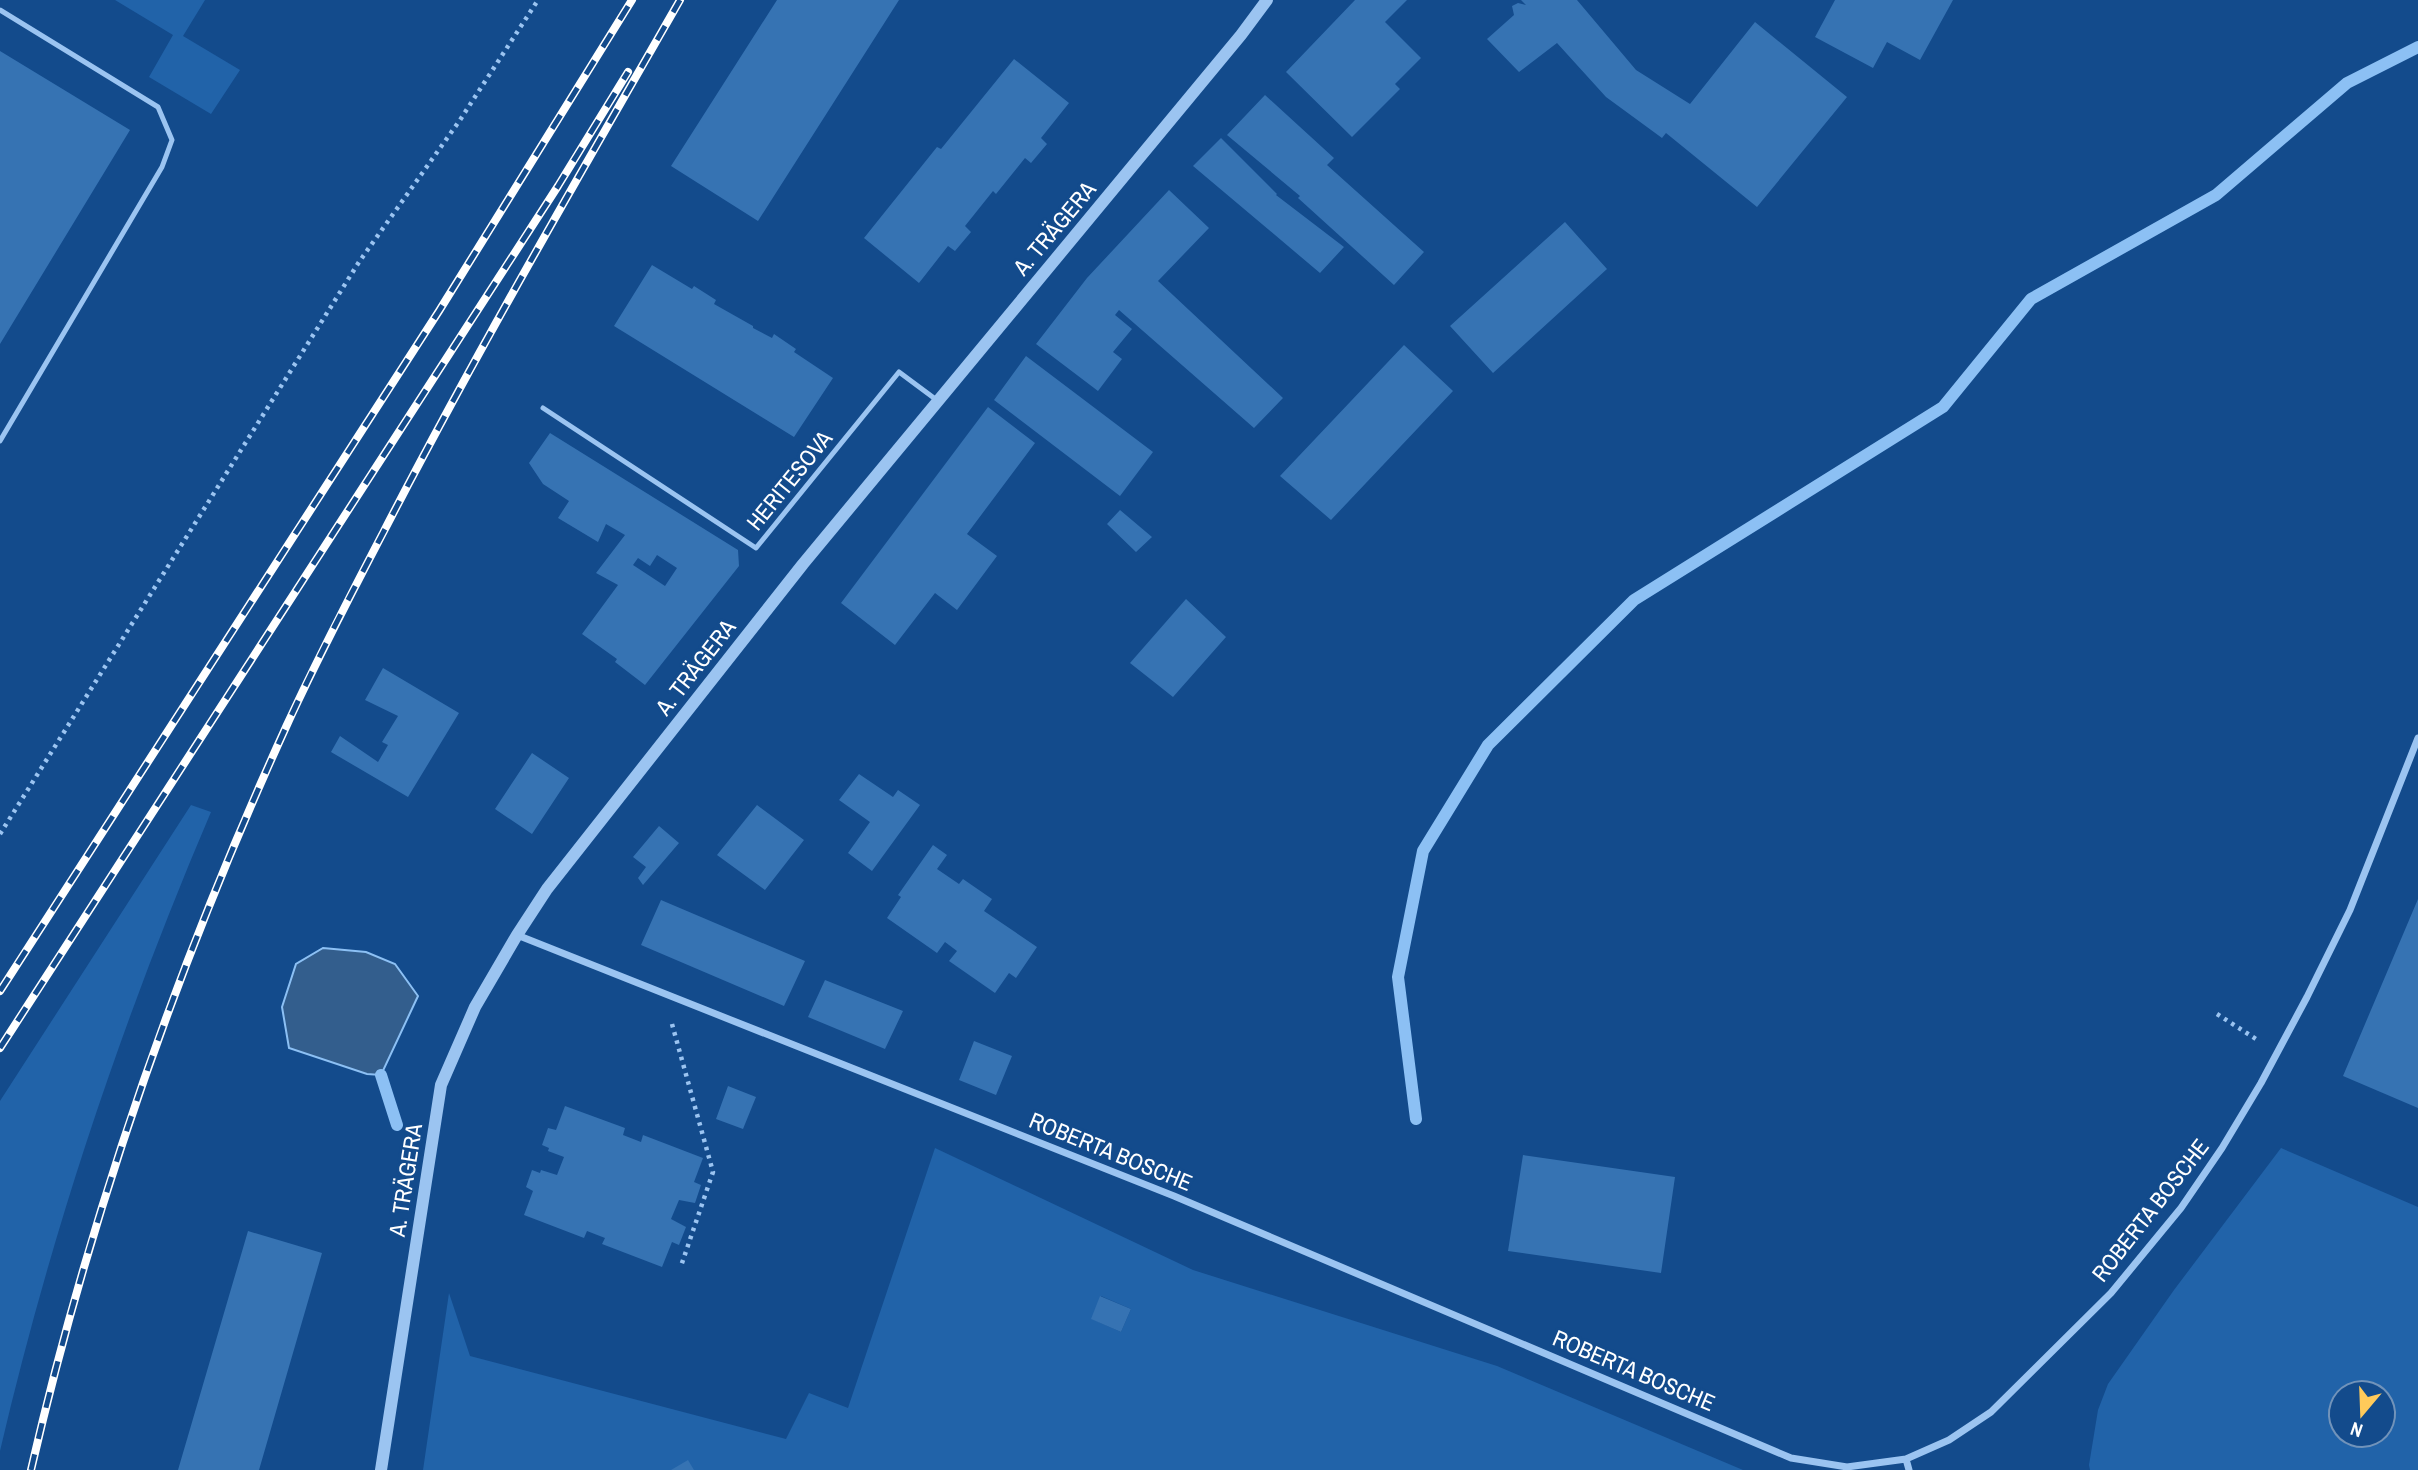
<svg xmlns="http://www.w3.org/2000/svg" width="2418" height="1470" font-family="'Archivo Narrow',sans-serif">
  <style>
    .green { fill: #2163a9; fill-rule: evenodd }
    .water { fill: #335e8d; stroke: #8cc0f4; stroke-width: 2 }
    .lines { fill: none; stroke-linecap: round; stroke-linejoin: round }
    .stream { stroke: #8cc0f4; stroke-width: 12 }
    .building { fill: #3673b3; fill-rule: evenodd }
    .path { stroke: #9bc4f1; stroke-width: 4.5; stroke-dasharray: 3.5 5; stroke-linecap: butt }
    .service { stroke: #9bc4f1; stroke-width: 5 }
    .minor { stroke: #9bc4f1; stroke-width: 7 }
    .tertiary { stroke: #9bc4f1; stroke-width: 12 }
    .rail-casing { stroke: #fff; stroke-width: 8 }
    .rail { stroke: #134b8c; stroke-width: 5; stroke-dasharray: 16; stroke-linecap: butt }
    .labels { text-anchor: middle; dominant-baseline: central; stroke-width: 6; stroke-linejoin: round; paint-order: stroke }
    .street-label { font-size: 23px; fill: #fff; stroke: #134b8c }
  </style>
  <rect width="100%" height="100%" fill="#134b8c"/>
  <path class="green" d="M115 0H205L183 36 240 70 211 114 149 77 173 35Z
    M191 805 211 812C123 1018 51 1232 0 1451V1101Z
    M935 1148 1193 1270 1497 1366 1743 1470H423L449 1293 470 1356 786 1439 809 1393 848 1408ZM1101 1296 1131 1309 1121 1332 1092 1319Z
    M2281 1148 2418 1207V1470H2090L2089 1465 2098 1410 2108 1384 2174 1290ZM2341 1393H2383V1435H2341Z"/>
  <path class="water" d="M323 948 366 952 395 964 418 996 381 1075 367 1074 289 1048 282 1007 296 964Z"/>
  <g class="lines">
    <path class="stream" d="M381 1075 397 1125
      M1416 1119 1398 977 1423 851 1488 745 1634 600 1943 407 2031 299 2216 195 2347 83 2418 47"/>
  </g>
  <path class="building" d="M777 0H899L758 221 671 166Z
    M1355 0H1407L1385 22 1421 58 1395 84 1400 89 1352 137 1286 72Z
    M1521 0H1577L1636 70 1690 104 1755 22 1847 97 1757 207 1666 133 1662 138 1606 97 1557 43 1519 72 1487 39 1514 15 1512 6 1518 3 1526 5Z
    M1835 0H1953L1920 60 1887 42 1873 68 1815 37Z
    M0 51 130 130 0 344Z
    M1014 59 1069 103 1041 138 1047 144 1031 163 1025 158 996 194 993 191 965 226 971 232 955 251 948 246 919 283 864 238 937 147 941 149Z
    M1265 95 1334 158 1327 165 1424 252 1394 285 1298 198 1300 196 1227 135Z
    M1221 138 1277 194 1276 195 1344 247 1320 273 1193 166Z
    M1169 190 1209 228 1158 281 1283 398 1254 428 1119 310 1115 315 1132 329 1113 352 1122 359 1098 391 1036 344 1087 278Z
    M1565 222 1607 269 1493 373 1450 326Z
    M652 265 692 289 694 286 716 300 714 304 753 326V328L772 338 774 334 796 349 794 352 833 378 794 437 614 326Z
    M1404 345 1453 391 1331 520 1280 476Z
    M1026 356 1153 452 1120 496 994 400Z
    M988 407 1035 443 967 534 997 556 957 610 935 593 895 645 841 603Z
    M550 433 738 550 739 566 645 685 615 662 617 659 582 634 618 585 596 573 625 535 606 524 598 542 558 518 569 501 543 484 529 463ZM657 555 677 568 665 586 633 565 638 558 650 566Z
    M1120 510 1152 537 1136 552 1107 524Z
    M1186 599 1226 637 1173 697 1130 663Z
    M383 668 459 713 408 797 331 752 340 736 378 762 388 745 382 742 398 716 365 700Z
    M532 753 569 778 532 834 495 809Z
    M859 774 893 797 898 790 920 805 872 871 848 853 870 822 839 800Z
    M757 805 804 840 765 890 717 855Z
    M659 826 679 843 643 885 638 878 646 867 633 857Z
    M933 845 947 855 937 869 959 884 963 879 992 899 984 911 1037 947 1016 978 1009 973 995 993 949 961 957 951 945 942 937 953 887 918 901 897 898 895Z
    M2418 899V1108L2343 1076Z
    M661 900 805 961 784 1006 641 945Z
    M825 980 903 1011 885 1049 808 1017Z
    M974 1041 1012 1056 996 1095 959 1080Z
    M728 1086 756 1097 743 1129 716 1119Z
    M565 1106 625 1128 623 1135 641 1142 643 1135 703 1158 694 1182 701 1185 695 1203 679 1200 671 1219 686 1227 679 1245 672 1242 662 1267 602 1244 605 1238 587 1231 584 1238 524 1215 533 1191 526 1187 532 1170 540 1173 541 1170 557 1175 564 1157 548 1151 549 1148 542 1145 548 1128 556 1130Z
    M1523 1155 1675 1177 1661 1273 1508 1251Z
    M248 1231 322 1253 259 1470H178Z
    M1100 1296 1131 1309 1121 1332 1091 1319Z
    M688 1460 694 1470H671Z"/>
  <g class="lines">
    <path class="path" d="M0 834 359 262 460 120 538 0
      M2217 1014 2256 1039
      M672 1024 713 1172 681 1266"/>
    <path class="service" d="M0 10 158 107 172 140 162 167 0 441
      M543 408 756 548 899 372 938 401"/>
    <path class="minor" d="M517 935 1174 1196 1791 1458 1847 1467 1906 1459 1949 1440 1991 1412 2111 1293 2181 1208 2222 1148 2261 1083 2307 997 2350 910 2418 738
      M1906 1459 1909 1470"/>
    <path class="tertiary" d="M381 1470 441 1085 475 1007 517 935 547 889 803 564 1241 35 1267 0"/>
    <defs>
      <path id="rail" d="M0 991 439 311 632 0
        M0 1048 558 186 628 72
        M31 1470C90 1214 177 966 286 727 316 661 350 596 384 531 477 351 579 176 680 0"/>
    </defs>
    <use href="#rail" class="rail-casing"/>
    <use href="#rail" class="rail"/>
  </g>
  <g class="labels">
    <g class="street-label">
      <text transform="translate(1054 228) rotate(-50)">A. TRÄGERA</text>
      <text transform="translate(789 480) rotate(-51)">HERITESOVA</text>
      <text transform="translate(695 667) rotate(-52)">A. TRÄGERA</text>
      <text transform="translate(1111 1151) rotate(22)">ROBERTA BOSCHE</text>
      <text transform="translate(405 1180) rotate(-81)">A. TRÄGERA</text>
      <text transform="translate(2150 1210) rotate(-52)">ROBERTA BOSCHE</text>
      <text transform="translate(1634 1370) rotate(23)">ROBERTA BOSCHE</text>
    </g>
  </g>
  <g transform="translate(2362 1414) rotate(199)"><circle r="33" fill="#134b8c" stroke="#7193ba" stroke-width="2"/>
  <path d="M0-5L12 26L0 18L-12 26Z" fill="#ffca5a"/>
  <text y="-10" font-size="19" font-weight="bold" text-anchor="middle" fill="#ffffff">N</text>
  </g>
</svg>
